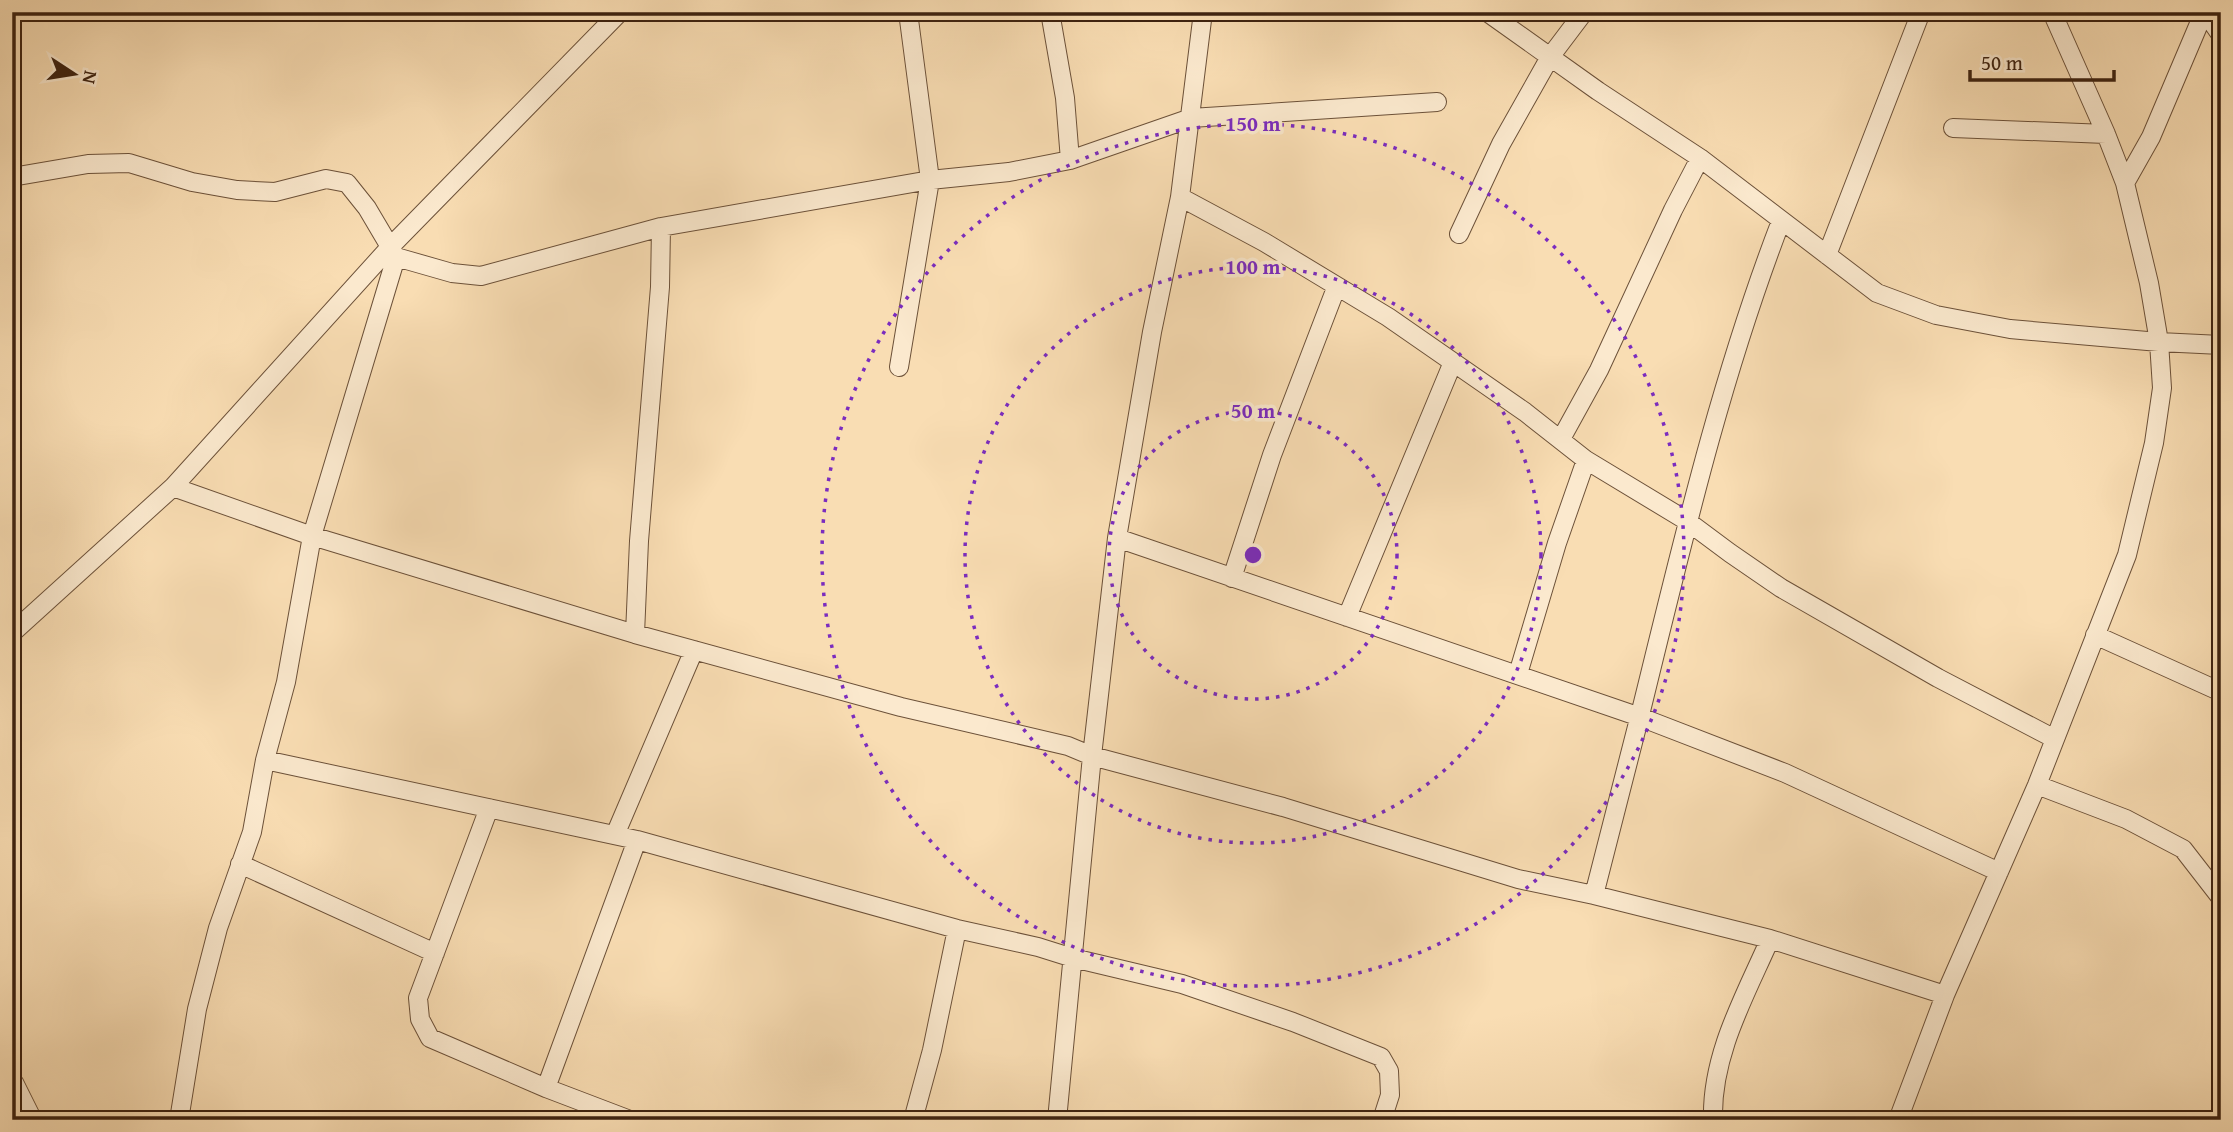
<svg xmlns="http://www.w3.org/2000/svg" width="2233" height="1132" font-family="'Gentium Book Plus',serif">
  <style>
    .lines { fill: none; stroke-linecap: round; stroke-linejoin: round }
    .minor-casing { stroke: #6c5139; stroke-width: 20 }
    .tertiary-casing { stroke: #6c5139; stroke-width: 25 }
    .minor { stroke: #fbe9ce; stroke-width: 18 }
    .tertiary { stroke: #fbe9ce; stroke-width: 23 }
    .ring { fill: none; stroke: #7b2cbf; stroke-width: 3.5; stroke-dasharray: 3.5 7 }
    .centre { fill: #7b2cbf; stroke: #fbe9ce; stroke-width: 3.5 }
    .ring-label { font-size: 21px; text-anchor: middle; font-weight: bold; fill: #7b2cbf; stroke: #fbe9ce; stroke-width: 7; stroke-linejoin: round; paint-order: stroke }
  </style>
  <rect width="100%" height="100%" fill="#f9ddb3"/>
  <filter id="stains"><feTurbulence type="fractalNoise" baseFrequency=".00286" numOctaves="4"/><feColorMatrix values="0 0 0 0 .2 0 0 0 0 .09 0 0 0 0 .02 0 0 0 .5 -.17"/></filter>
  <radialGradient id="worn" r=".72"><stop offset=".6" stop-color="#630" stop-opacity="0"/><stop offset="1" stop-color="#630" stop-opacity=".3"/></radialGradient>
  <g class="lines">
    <defs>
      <path id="minor" d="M1050 12 1065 98 1070 160
        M1487 12 1598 91 1700 158 1877 293 1936 315 2010 329 2159 342 2221 345
        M2205 12 2221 35
        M1953 128 2106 134
        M12 177 88 164 129 163 192 182 237 190 275 192 326 179 347 183 367 208 396 257 312 536 286 682 265 760 252 832 218 928 197 1009 179 1120
        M2125 183 2151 137 2204 12
        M1180 197 1264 242 1388 317 1525 412 1586 460 1687 521 1730 553 1781 588 1938 678 2055 739
        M1459 234 1501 144 1550 57 1584 12
        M1827 255 1921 12
        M396 257 452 273 481 276 661 227 930 180 1009 172 1070 160 1191 118 1437 102
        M899 367 930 180 908 12
        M1561 439 1599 370 1673 210 1700 158
        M173 487 312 536 635 634 901 707 1068 746 1092 756 1283 807 1518 879 1594 895 1770 939 1945 995
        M1117 538 1640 717 1785 773 1999 872
        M1232 578 1272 455 1336 288
        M1347 617 1453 362
        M12 633 173 487 391 246 620 12
        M635 634 639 541 660 287 661 227
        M2095 635 2221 692
        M1518 674 1557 543 1586 460
        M265 760 637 840 957 929 1038 947 1073 958 1182 984 1293 1022 1381 1057 1389 1071 1390 1095 1382 1120
        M2037 785 2126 819 2183 849 2221 898
        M489 808 418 998 420 1019 430 1038 546 1088 630 1120
        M615 835 694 650
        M240 864 435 953
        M1594 895C1609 835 1625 775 1640 715 1681 549 1719 382 1781 221
        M546 1088 637 840
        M913 1120 932 1050 957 929
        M1057 1120 1092 756 1117 538 1152 332 1180 197 1203 12
        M1713 1120C1711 1055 1745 996 1770 939
        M1898 1120 1945 995 2037 785 2127 555 2154 443 2162 388 2159 342 2149 283 2125 183 2106 134 2052 12"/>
      <path id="tertiary" d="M12 1084 30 1120"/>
    </defs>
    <use href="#minor" class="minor-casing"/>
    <use href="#tertiary" class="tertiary-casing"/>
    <use href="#minor" class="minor"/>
    <use href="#tertiary" class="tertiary"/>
  </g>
  <g class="ring">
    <circle cx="1253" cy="555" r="144"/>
    <circle cx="1253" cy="555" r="288"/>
    <circle cx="1253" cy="555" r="431"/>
  </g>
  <circle cx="1253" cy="555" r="10" class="centre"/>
  <g class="ring-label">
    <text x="1253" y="131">150 m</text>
    <text x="1253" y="274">100 m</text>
    <text x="1253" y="418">50 m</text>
  </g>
  <rect width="2233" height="1132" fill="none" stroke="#f9ddb3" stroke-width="42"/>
  <rect x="14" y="14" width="2205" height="1104" fill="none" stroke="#3d2210" stroke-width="3.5"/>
  <rect x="21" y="21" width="2191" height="1090" fill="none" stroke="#3d2210" stroke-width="2"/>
  <g transform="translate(74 74) rotate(102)" stroke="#fbe9ce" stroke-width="5" paint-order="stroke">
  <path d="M0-5L12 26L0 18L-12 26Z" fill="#3d2210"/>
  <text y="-10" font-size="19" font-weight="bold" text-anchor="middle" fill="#3d2210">N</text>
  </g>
  <path d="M1970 70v10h144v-10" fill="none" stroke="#3d2210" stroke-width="3.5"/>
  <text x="1981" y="70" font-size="21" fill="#3d2210" stroke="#fbe9ce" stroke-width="5" paint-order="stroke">50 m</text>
  <rect width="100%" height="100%" filter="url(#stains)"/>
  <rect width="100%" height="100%" fill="url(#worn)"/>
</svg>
